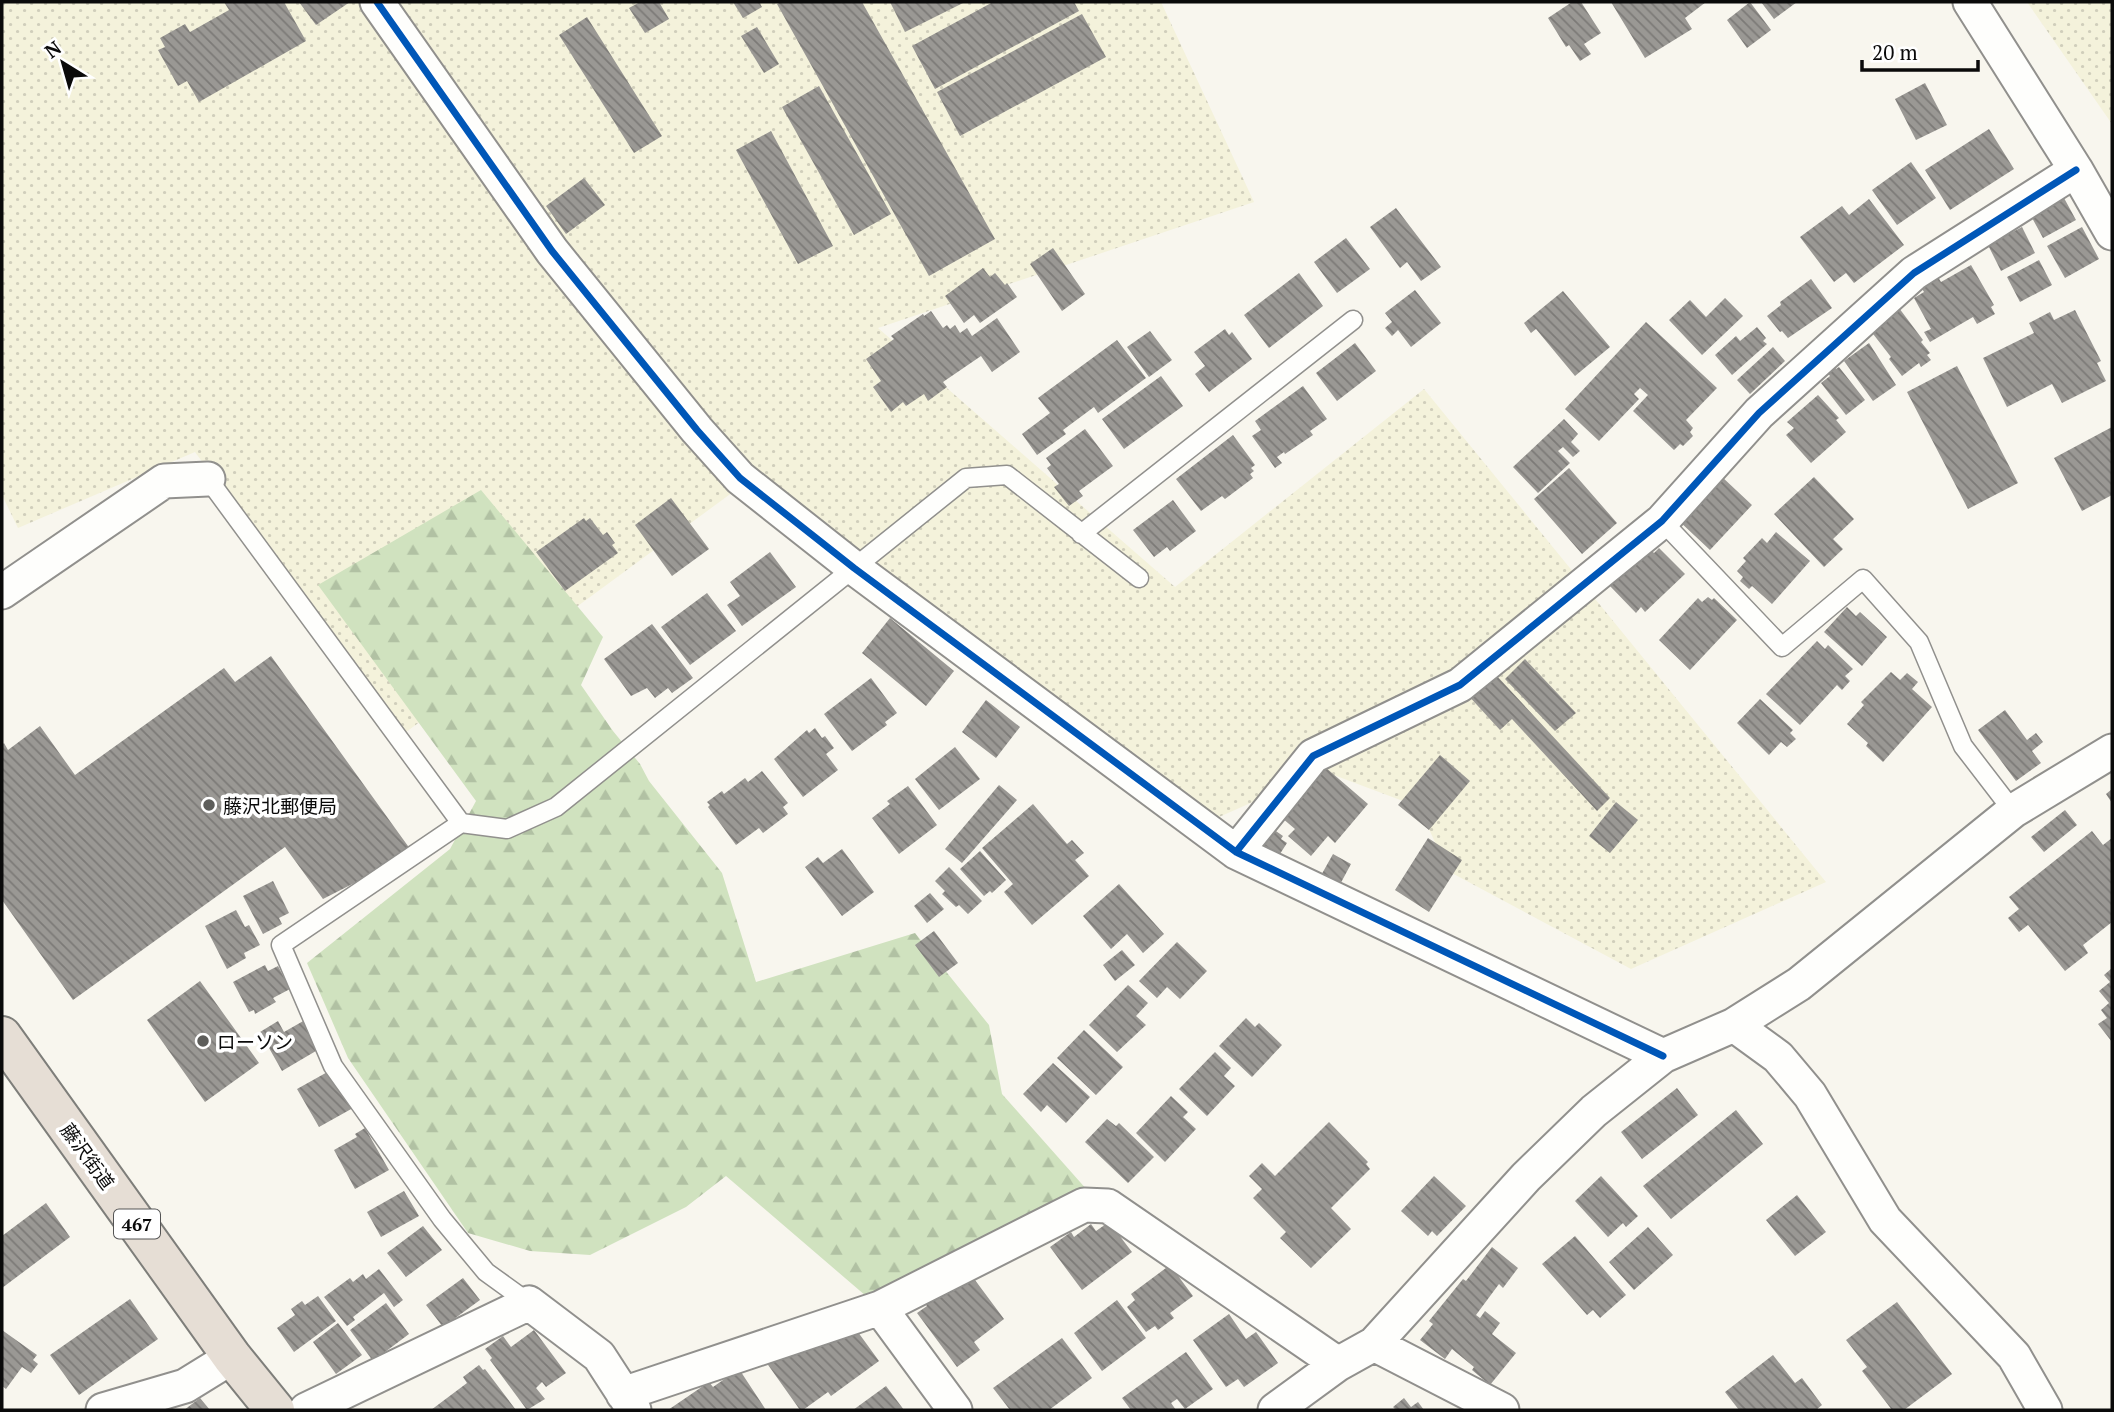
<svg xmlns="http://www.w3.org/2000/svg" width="2114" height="1412" font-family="'PT Serif','Noto Sans JP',serif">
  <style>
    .farmland { fill: url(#farmland-dots) }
    .forest { fill: url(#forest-firs) }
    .building { fill: url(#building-back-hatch) }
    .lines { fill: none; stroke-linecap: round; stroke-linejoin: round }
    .lane-casing { stroke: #91908d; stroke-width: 21 }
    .street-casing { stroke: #91908d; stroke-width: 37 }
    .highway-casing { stroke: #7e7e7a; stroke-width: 42 }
    .lane { stroke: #fefefc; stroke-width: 18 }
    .street { stroke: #fefefc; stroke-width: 33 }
    .highway { stroke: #e6ded5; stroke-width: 38 }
    .cycleway-casing { stroke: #fff; stroke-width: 11 }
    .cycleway { stroke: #0057b8; stroke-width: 7 }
    .poi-dot { fill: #5d5d5a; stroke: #fff; stroke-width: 2.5 }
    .labels { text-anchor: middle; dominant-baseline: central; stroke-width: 7; stroke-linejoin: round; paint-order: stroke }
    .shield { fill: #fff; stroke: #545454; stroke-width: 2 }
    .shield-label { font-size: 18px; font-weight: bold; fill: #0a0a0a }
    .poi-label { font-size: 19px; fill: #0a0a0a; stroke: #fff; text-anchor: start }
    .street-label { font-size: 19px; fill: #0a0a0a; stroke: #fff }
  </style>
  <defs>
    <pattern id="farmland-dots" width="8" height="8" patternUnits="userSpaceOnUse" patternTransform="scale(1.75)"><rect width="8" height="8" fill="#f4f2db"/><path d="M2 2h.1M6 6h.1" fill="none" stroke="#d0cebb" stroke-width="1.8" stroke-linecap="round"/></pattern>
    <pattern id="forest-firs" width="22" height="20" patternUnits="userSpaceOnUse" patternTransform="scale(1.75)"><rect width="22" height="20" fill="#d0e2bf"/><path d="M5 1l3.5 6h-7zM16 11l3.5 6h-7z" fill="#b1c1a3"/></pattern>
    <pattern id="building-back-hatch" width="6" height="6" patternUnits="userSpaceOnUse" patternTransform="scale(1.75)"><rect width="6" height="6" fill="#9a9894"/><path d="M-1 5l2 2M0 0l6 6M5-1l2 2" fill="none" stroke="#7c7a77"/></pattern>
  </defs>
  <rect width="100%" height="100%" fill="#f8f6ee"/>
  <path class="farmland" d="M2 2H1161L1254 202 878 328 1175 587 1424 389 1826 882 1631 969 1448 871 1419 807 1323 771 1219 817 748 481 402 735 195 452 18 528 2 495Z
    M2027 2H2112V124Z"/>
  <path class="forest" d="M481 490 603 637 581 685 613 731 640 764 649 781 722 873 756 982 915 933 989 1025 1002 1094 1088 1191 866 1296 726 1176 686 1207 590 1255 530 1251 468 1233 348 1058 307 963 450 849 476 801 318 585Z"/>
  <path class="building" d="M224 2H284L306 41 199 102 187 81 178 86 158 50 165 47 160 38 185 24 190 32 229 10Z
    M299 2H350L316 25Z
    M640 2H659L669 19 645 33 629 8Z
    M733 2H759L762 7 743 18Z
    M781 2H862L995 239 929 276 777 4Z
    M890 2H965L905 32Z
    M993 2H1074L1079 11 935 89 912 46Z
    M1572 2H1581L1601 33 1584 44 1591 54 1580 61 1569 45 1566 47 1548 18Z
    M1611 2H1706L1685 18 1692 29 1645 58Z
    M1750 2 1771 30 1747 48 1727 20Z
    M1761 2H1797L1774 19Z
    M1082 14 1106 57 960 136 937 92Z
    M587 17 662 136 634 153 559 35Z
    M757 27 779 64 764 73 741 36Z
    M1925 83 1947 125 1916 140 1895 99Z
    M819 86 891 214 854 235 782 107Z
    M1989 129 2014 169 1950 210 1925 170Z
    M771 131 833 246 798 264 736 150Z
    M1911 162 1936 198 1897 225 1872 190Z
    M584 178 605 205 566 234 546 206Z
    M2064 198 2076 220 2043 238 2031 216Z
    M1869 199 1904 245 1854 283 1846 273 1834 282 1800 237 1842 206 1849 215Z
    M1396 208 1441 267 1421 281 1407 262 1400 268 1370 227Z
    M2022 227 2035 253 2001 271 1988 245Z
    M2082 227 2099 259 2065 278 2047 246Z
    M1346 238 1370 269 1337 293 1314 262Z
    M1053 248 1085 294 1062 311 1030 264Z
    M2039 260 2052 285 2020 302 2007 277Z
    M1971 265 1994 305 1991 307 1995 314 1977 324 1973 317 1930 342 1924 332 1931 329 1914 298 1924 292 1918 282 1935 272 1941 282Z
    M983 268 990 277 995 273 1005 285 1007 283 1017 297 980 323 974 315 964 323 945 296Z
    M1299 273 1323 306 1269 348 1244 315Z
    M1811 279 1832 308 1788 338 1782 331 1780 332 1767 316 1781 305 1780 302Z
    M1415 290 1441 323 1411 347 1398 330 1392 336 1385 328 1392 322 1385 313Z
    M1563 291 1610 347 1575 376 1536 329 1531 333 1524 323Z
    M1725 298 1743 316 1702 355 1669 320 1690 300 1706 317Z
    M1899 308 1923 340 1921 342 1930 353 1927 355 1931 360 1921 367 1919 363 1902 376 1889 359 1891 357 1870 330Z
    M2075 310 2101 361 2097 363 2106 381 2062 403 2052 384 2007 407 1983 358 2034 333 2029 323 2050 312 2054 320Z
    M931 311 943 328 947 325 950 329 955 325 960 333 967 328 972 336 997 318 1020 352 992 372 981 356 943 382 947 387 928 401 924 394 906 406 903 402 891 412 873 387 881 381 866 359 894 339 891 336 923 314 924 316Z
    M1646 322 1717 388 1686 420 1693 428 1690 432 1693 436 1683 446 1680 444 1674 450 1633 411 1648 395 1640 388 1634 394 1639 399 1599 441 1565 409Z
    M1757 327 1766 338 1763 341 1767 344 1732 375 1715 355 1736 336 1740 341Z
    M1225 329 1229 335 1232 332 1252 359 1209 392 1195 374 1205 366 1194 352Z
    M1150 331 1172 360 1149 377 1127 347Z
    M1117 340 1146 378 1098 413 1094 407 1063 430 1066 434 1037 455 1022 434 1050 413 1038 398Z
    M1355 343 1376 371 1337 401 1316 373Z
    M1869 343 1896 385 1873 401 1844 361Z
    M1773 347 1785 361 1750 394 1737 380Z
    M1833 365 1836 369 1839 367 1865 400 1846 415 1821 383 1830 376 1826 371Z
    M1957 366 2018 483 1968 509 1907 392Z
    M1161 376 1183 406 1124 449 1102 419Z
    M1303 386 1327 419 1310 431 1313 435 1285 454 1284 452 1277 457 1282 463 1275 468 1252 436 1261 430 1255 421Z
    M1818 395 1839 418 1836 420 1846 432 1811 463 1786 435 1794 428 1787 422Z
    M1564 419 1578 434 1571 442 1580 451 1573 457 1563 447 1558 451 1570 463 1538 493 1513 467Z
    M2112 427V495L2082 511 2054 458Z
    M1085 429 1113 466 1079 491 1083 496 1069 506 1054 487 1059 484 1047 468 1051 465 1046 458Z
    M1233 435 1255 465 1251 468 1254 471 1250 474 1253 478 1225 499 1222 496 1201 511 1176 479Z
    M1569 468 1617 523 1582 554 1534 499Z
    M1721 476 1752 505 1710 550 1679 521Z
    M1814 477 1854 519 1833 539 1843 549 1824 567 1774 514Z
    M671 498 709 549 672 576 635 525Z
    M1173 500 1196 531 1170 551 1167 547 1154 557 1133 530Z
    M584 518 586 521 590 518 603 535 607 532 615 543 612 545 618 553 565 591 536 552Z
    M1776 532 1810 561 1772 604 1752 586 1749 589 1740 581 1743 577 1737 571 1746 561 1743 558 1762 538 1767 543Z
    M1648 547 1654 553 1659 548 1685 574 1645 612 1641 607 1636 613 1609 585Z
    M770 552 796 587 742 626 727 605 740 596 730 582Z
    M707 593 736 631 690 665 661 627Z
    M1708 597 1712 600 1714 598 1737 620 1690 670 1659 640 1698 598 1702 602Z
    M1847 607 1856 616 1860 612 1887 637 1862 666 1824 632Z
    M890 618 954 671 926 706 862 653Z
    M652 624 693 678 672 693 668 688 655 698 647 688 631 696 604 659Z
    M1817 641 1825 649 1828 645 1853 669 1845 676 1850 681 1842 690 1837 685 1800 725 1766 694Z
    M271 656 413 853 323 899 285 847 73 1000 2 900V745L4 743 8 750 40 726 75 775 224 668 235 682Z
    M1525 659 1576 713 1555 731 1505 679Z
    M1891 672 1900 680 1907 673 1918 682 1912 689 1932 707 1883 762 1866 746 1868 743 1847 724 1864 705 1861 702Z
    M1496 675 1610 798 1597 811 1512 719 1500 730 1466 693Z
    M871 678 897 713 885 722 887 725 852 751 824 714Z
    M1760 699 1793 730 1790 733 1796 739 1787 747 1781 742 1769 755 1737 723Z
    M986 700 1020 727 996 758 962 732Z
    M2005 710 2027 740 2036 733 2043 742 2032 751 2041 763 2016 781 1978 730Z
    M815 728 822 738 825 736 834 748 826 754 838 770 803 797 774 759 807 730 809 733Z
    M955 747 980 779 939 810 915 779Z
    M1440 755 1470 781 1429 830 1398 805Z
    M1325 767 1368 804 1335 843 1328 836 1311 856 1288 836 1295 829 1282 818Z
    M762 771 788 803 783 807 788 814 763 833 759 828 736 845 708 807 710 805 707 802 722 791 724 794 745 778 748 782Z
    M999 785 1017 800 962 863 945 849Z
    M908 786 937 825 899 854 872 818 890 804 887 801Z
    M2112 789V803L2106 794Z
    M1616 802 1638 820 1610 853 1589 836Z
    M1033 804 1067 844 1072 840 1084 853 1075 860 1089 876 1032 925 1004 892 1013 884 982 848Z
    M2065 810 2077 825 2044 852 2031 837Z
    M1273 829 1283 836 1281 839 1287 843 1278 857 1262 845Z
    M2092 831 2103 845 2112 838V922L2083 945 2088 953 2065 971 2028 925 2019 932 2008 918 2019 909 2009 897Z
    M1428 838 1462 860 1429 912 1395 890Z
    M842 849 874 892 842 916 805 867 818 857 823 863Z
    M980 851 1006 880 992 893 990 891 984 896 960 869Z
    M1333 854 1351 864 1337 890 1319 879Z
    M949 867 982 901 968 914 959 905 956 907 942 894 945 891 935 881Z
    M273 881 289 913 279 918 282 924 263 934 243 896Z
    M1119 884 1164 934 1143 953 1127 934 1111 949 1083 916Z
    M930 893 944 909 927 923 914 906Z
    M236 910 245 927 249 925 260 945 244 953 246 958 227 969 205 926Z
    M934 931 958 963 939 977 915 945Z
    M1177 942 1207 971 1180 999 1167 987 1157 998 1139 981Z
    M1122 950 1135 965 1115 981 1103 965Z
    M265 965 268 971 278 966 290 989 273 998 276 1002 255 1014 254 1010 249 1012 233 982Z
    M2112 968V1042L2098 1024 2107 1018 2101 1010 2109 1003 2099 991 2110 982 2104 975Z
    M200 981 259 1063 205 1102 147 1020Z
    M1128 985 1148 1003 1136 1016 1146 1025 1117 1052 1089 1025Z
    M1246 1018 1255 1027 1259 1023 1282 1045 1252 1077 1219 1046Z
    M305 1020 321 1048 282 1071 260 1032 278 1021 284 1032Z
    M1084 1030 1123 1067 1096 1095 1057 1058Z
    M1215 1052 1231 1068 1224 1076 1235 1086 1207 1116 1179 1089Z
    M1053 1063 1090 1097 1066 1123 1047 1105 1041 1112 1023 1094Z
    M331 1070 353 1108 319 1127 297 1089Z
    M1677 1088 1698 1115 1642 1159 1621 1132Z
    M1171 1096 1188 1112 1183 1117 1196 1129 1165 1162 1136 1133Z
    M1736 1110 1763 1144 1671 1219 1643 1186Z
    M1107 1119 1116 1126 1119 1123 1154 1157 1128 1183 1085 1142Z
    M1329 1122 1368 1162 1366 1164 1370 1169 1331 1208 1351 1229 1311 1268 1280 1238 1286 1232 1253 1198 1262 1189 1249 1176 1262 1163 1275 1176Z
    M365 1128 389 1170 355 1189 334 1150 357 1137 355 1134Z
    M1434 1176 1466 1206 1437 1236 1432 1231 1428 1236 1401 1211Z
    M1601 1176 1638 1216 1626 1227 1623 1223 1608 1237 1575 1201Z
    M404 1191 419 1216 381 1237 367 1212Z
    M1797 1195 1826 1232 1795 1256 1766 1220Z
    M46 1203 70 1237 2 1288V1236Z
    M1109 1222 1132 1252 1082 1290 1050 1247 1071 1232 1074 1237 1091 1224 1096 1231Z
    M423 1226 442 1250 406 1277 387 1253Z
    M1648 1227 1673 1255 1634 1290 1609 1262Z
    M1575 1236 1626 1295 1600 1318 1593 1310 1587 1315 1542 1264Z
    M1492 1247 1518 1268 1503 1288 1499 1284 1476 1315 1480 1318 1485 1311 1500 1323 1492 1334 1516 1353 1490 1385 1472 1370 1474 1367 1452 1349 1445 1359 1420 1340 1433 1324 1429 1321 1463 1279 1466 1281Z
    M1170 1265 1193 1296 1170 1313 1174 1318 1158 1330 1155 1326 1146 1332 1127 1307 1135 1300 1131 1294Z
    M379 1269 403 1300 394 1307 384 1293 353 1317 355 1320 347 1326 324 1297 350 1278 353 1282 363 1274 366 1279Z
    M969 1272 1004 1319 974 1342 980 1350 957 1367 917 1313 927 1306 925 1304Z
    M463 1278 480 1300 443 1327 426 1305Z
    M318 1296 336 1321 294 1352 277 1328 295 1315 291 1309 302 1301 305 1305Z
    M130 1299 158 1339 79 1395 50 1355Z
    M1117 1300 1146 1338 1102 1371 1074 1333Z
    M1897 1302 1952 1374 1904 1410H1892L1862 1371 1867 1367 1846 1340Z
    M386 1303 409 1334 373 1361 350 1330Z
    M1229 1314 1246 1339 1256 1332 1278 1363 1244 1387 1238 1379 1226 1387 1193 1340Z
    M338 1323 362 1355 336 1374 313 1342Z
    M855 1328 879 1361 831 1396 828 1392 803 1410H800L766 1362Z
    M2 1330 37 1355 33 1360 38 1364 31 1373 22 1367 6 1389 2 1386Z
    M534 1330 566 1373 546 1387 542 1382 536 1388 545 1399 527 1410 490 1360 492 1358 485 1349 503 1336 511 1347Z
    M1062 1338 1092 1378 1049 1410H1010L993 1388Z
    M1186 1352 1213 1389 1185 1409 1177 1399 1171 1403 1176 1410H1131L1122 1398Z
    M1773 1355 1795 1383 1802 1378 1822 1405 1816 1410H1739L1725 1392Z
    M479 1365 483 1370 485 1369 516 1410H431L467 1383 463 1377Z
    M739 1369 766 1410H668L709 1382 713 1387Z
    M886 1386 904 1410H853Z
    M200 1398 210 1410H184Z
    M1404 1398 1411 1407 1418 1402 1424 1410H1396L1393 1407Z"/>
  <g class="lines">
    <defs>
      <path id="lane" d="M208 479 461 823 507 829 556 807 966 478 1007 475 1139 578
        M1662 521 1782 647 1863 579 1919 642 1963 746 2013 811
        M1081 534 1353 320
        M461 823 281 945 333 1066 442 1219 486 1272 529 1303"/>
      <path id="street" d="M377 2 552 251 697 430 740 478 854 568 1236 852 1663 1056
        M1970 2 2076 170 2112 233
        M2 592 164 481 208 479
        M1236 852 1313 756 1460 685 1662 521 1759 413 1914 273 2076 170
        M1734 1025 1778 1057 1810 1095 1885 1220 2014 1356 2045 1410
        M880 1308 955 1410
        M1374 1344 1502 1410
        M623 1394 880 1308 1084 1205 1108 1206 1338 1364
        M103 1410 185 1386 232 1357
        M306 1410 529 1303 599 1356 634 1410
        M1275 1410 1338 1364 1374 1344 1526 1177 1594 1111 1663 1056 1734 1025 1799 984 2013 811 2112 751"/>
      <path id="highway" d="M2 1036 232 1357 275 1410"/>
    </defs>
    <use href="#lane" class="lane-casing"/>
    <use href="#street" class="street-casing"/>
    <use href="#highway" class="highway-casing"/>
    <use href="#lane" class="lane"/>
    <use href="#street" class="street"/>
    <use href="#highway" class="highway"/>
    <defs>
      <path id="cycleway" d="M377 2 552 251 697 430 740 478 854 568 1236 852 1663 1056
        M1236 852 1313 756 1460 685 1662 521 1759 413 1914 273 2076 170"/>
    </defs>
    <use href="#cycleway" class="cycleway-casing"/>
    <use href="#cycleway" class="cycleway"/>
  </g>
  <g class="poi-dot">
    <circle cx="209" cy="805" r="7"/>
    <circle cx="203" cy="1041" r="7"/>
  </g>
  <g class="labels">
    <rect class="shield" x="114" y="1209.5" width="46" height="29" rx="5"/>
    <g class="shield-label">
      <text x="137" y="1224">467</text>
    </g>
    <g class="poi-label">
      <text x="223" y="805">藤沢北郵便局</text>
      <text x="217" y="1041">ローソン</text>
    </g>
    <g class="street-label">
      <text transform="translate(88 1156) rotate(54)">藤沢街道</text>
    </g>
  </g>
  <rect width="2114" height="1412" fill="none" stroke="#0a0a0a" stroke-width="7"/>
  <g transform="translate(63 63) rotate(323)" stroke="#ffffff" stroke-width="5" paint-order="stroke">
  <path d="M0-5L12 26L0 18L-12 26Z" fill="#0a0a0a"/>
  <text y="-10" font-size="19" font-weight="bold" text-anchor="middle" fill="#0a0a0a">N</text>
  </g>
  <path d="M1862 60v10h116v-10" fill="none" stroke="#0a0a0a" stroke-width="3.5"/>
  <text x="1872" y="60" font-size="21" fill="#0a0a0a" stroke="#ffffff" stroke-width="5" paint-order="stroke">20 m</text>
</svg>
